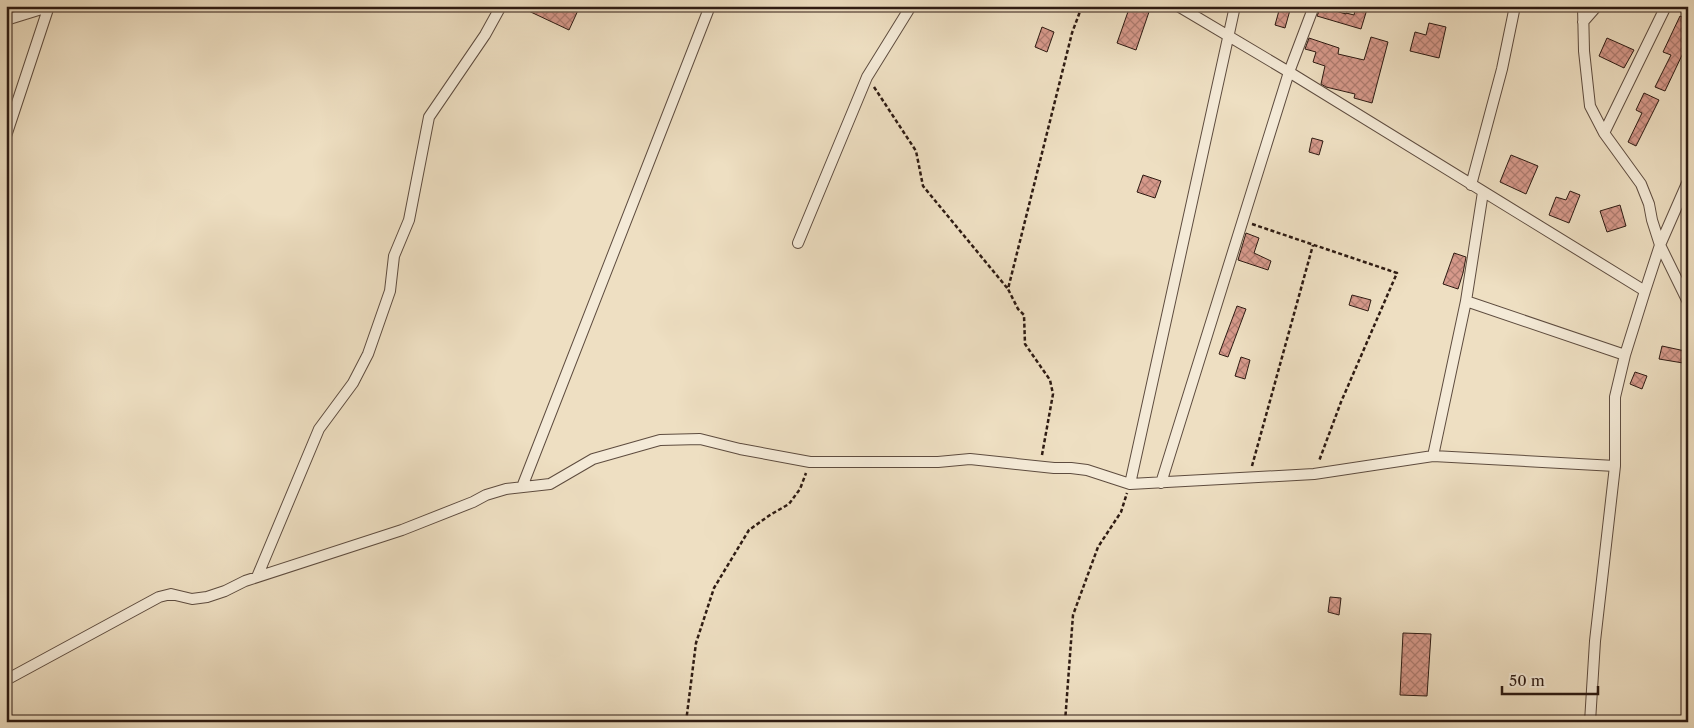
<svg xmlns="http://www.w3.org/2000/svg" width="1694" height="728" font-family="'Libre Caslon Text',serif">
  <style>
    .building { fill: url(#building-cross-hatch); stroke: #2e1b13 }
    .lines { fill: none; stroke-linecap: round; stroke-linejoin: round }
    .minor-casing { stroke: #5e4c3f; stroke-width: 12 }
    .path { stroke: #2e1b13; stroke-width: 2.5; stroke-dasharray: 4 2.5; stroke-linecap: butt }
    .minor { stroke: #f4ead7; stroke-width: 10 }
  </style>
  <defs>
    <pattern id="building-cross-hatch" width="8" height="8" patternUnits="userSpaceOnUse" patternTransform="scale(1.25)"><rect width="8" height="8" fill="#d6998b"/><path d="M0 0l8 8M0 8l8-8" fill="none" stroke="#ae7c70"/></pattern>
  </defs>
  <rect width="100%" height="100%" fill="#eedfc2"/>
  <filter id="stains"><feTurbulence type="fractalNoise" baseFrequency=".004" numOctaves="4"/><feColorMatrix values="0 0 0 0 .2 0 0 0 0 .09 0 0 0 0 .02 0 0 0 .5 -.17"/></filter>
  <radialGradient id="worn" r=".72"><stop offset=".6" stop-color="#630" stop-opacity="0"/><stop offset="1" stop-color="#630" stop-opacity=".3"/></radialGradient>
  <path class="building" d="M518 6H580L569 30Z
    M1130 6H1151L1136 50 1117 43Z
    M1356 6H1368L1361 29 1317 16 1321 7 1346 14V13L1354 15Z
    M1280 7 1290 10 1285 28 1275 25Z
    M1680 16 1688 20V53L1684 51 1665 91 1655 87 1671 55 1663 52Z
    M1429 23 1446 27 1439 58 1410 51 1415 32 1426 35Z
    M1042 27 1054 32 1047 52 1035 47Z
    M1371 37 1388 42 1372 103 1354 98 1355 94 1326 87 1321 84 1325 66 1313 62 1316 52 1305 49 1309 38 1339 48 1338 54 1364 60Z
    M1607 38 1634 50 1624 68 1599 56Z
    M1644 93 1659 100 1636 146 1628 142 1642 113 1636 110Z
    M1312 138 1323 141 1319 155 1309 152Z
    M1511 155 1538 166 1526 194 1500 182Z
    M1143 175 1161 181 1155 198 1137 192Z
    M1570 191 1580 195 1569 223 1549 215 1556 197 1566 200Z
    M1620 205 1626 226 1607 232 1600 211Z
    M1246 233 1259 238 1254 253 1271 261 1268 270 1238 260Z
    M1454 253 1466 257 1463 273 1458 289 1443 284Z
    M1352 295 1371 300 1368 311 1349 305Z
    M1237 306 1246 309 1228 357 1219 354Z
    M1662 346 1685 351 1683 363 1659 359Z
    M1241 357 1250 360 1245 379 1235 376Z
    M1635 372 1647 376 1642 389 1630 384Z
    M1330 597 1341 598 1339 615 1328 612Z
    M1403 633 1431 634 1427 696 1400 695Z"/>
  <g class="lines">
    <defs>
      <path id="minor" d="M1178 6 1289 72 1645 291
        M1583 6 1584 51 1590 106 1604 133 1641 184 1649 204 1652 220 1660 245 1688 302
        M6 20 48 7
        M1583 22 1597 6
        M1604 133 1666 6
        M6 136 49 6
        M1471 185 1502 69 1515 6
        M798 243 867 77 911 6
        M1466 301 1625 355
        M1433 456 1466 301 1483 192
        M1161 483 1289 72 1314 6
        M1130 484 1235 6
        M522 487 710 6
        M257 577 319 429 353 383 368 354 390 291 394 256 409 220 429 117 485 35 501 6
        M6 680 159 597 171 594 192 599 207 597 225 591 245 581 402 530 473 502 486 495 506 489 550 484 593 459 660 440 700 439 740 449 810 462H938L970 459 1054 468H1071L1087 470 1130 484 1314 474 1433 456 1615 466
        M1590 722 1595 641 1615 466V397L1625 355 1645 291 1660 245 1688 181"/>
    </defs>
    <use href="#minor" class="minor-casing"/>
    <path class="path" d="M874 87 916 151 923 186 1008 289
      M1252 224 1397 273 1341 402 1319 461
      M1042 455 1053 394 1050 380 1025 344 1024 315 1018 309 1008 289 1072 33 1082 6
      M1252 466 1313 245
      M686 722 696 643 714 588 749 530 770 515 789 504 800 489 806 473
      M1065 722 1073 615 1098 547 1121 512 1127 493"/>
    <use href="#minor" class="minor"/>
  </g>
  <rect width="1694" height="728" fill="none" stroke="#eedfc2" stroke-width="25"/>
  <rect x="8" y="8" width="1679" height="713" fill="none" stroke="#2e1b13" stroke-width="2.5"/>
  <rect x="12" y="12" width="1669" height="703" fill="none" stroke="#2e1b13"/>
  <path d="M1502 686v8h96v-8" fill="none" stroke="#2e1b13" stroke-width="2.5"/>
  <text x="1509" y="686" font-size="15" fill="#2e1b13" stroke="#f4ead7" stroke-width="4" paint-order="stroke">50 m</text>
  <rect width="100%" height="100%" filter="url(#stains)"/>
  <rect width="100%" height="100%" fill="url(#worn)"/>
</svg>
